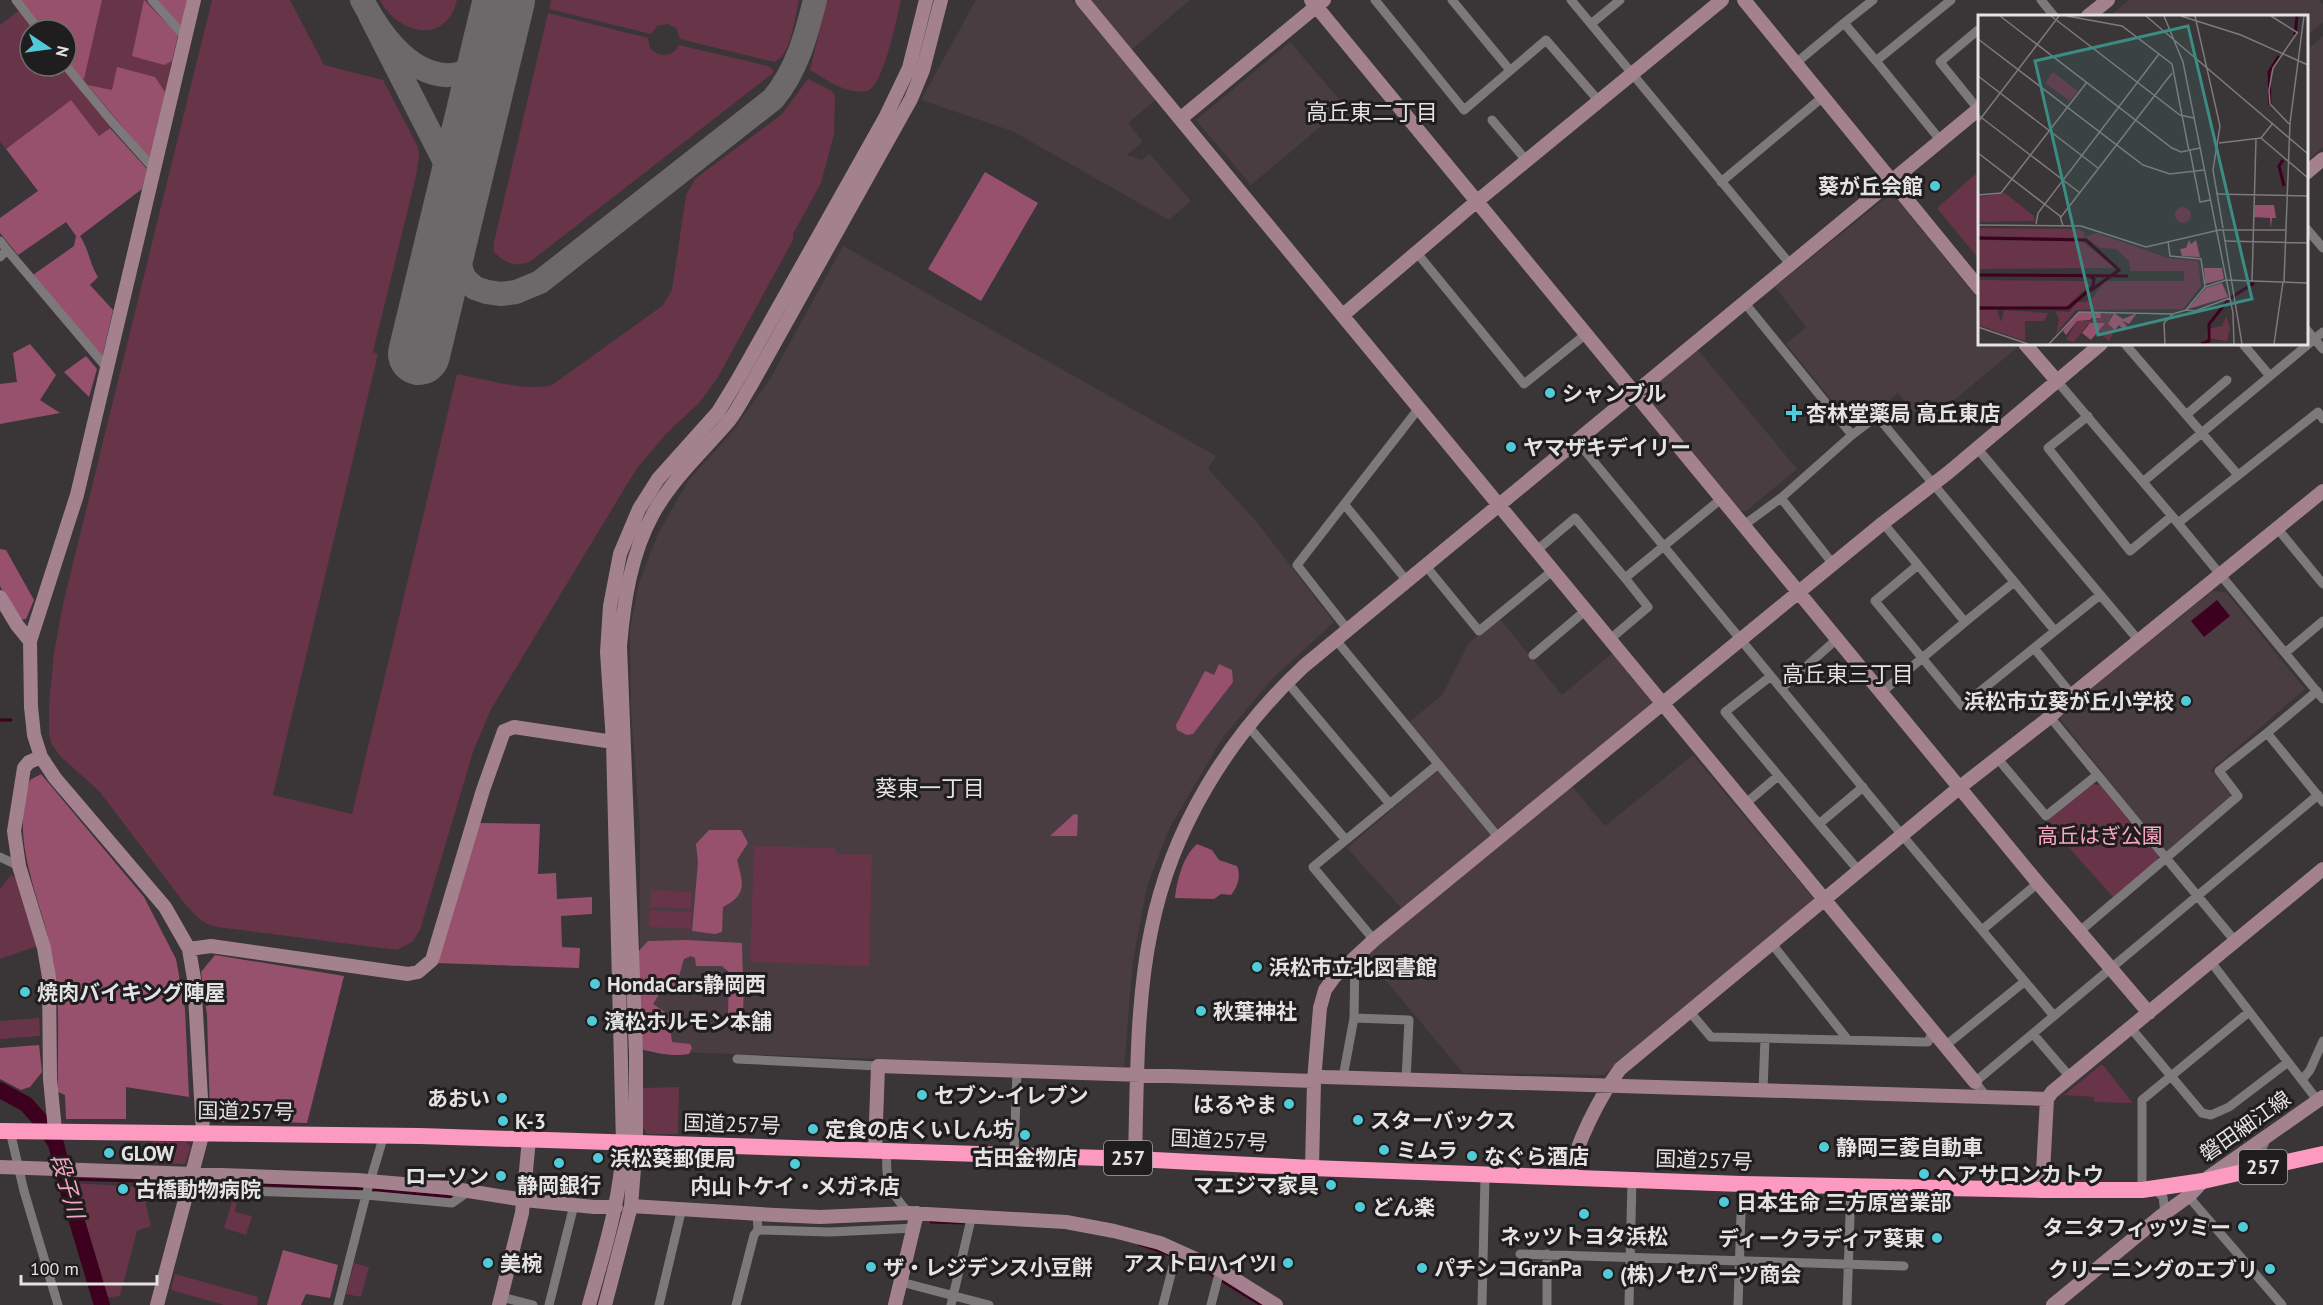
<svg xmlns="http://www.w3.org/2000/svg" width="2323" height="1305" font-family="'PT Sans','Noto Sans JP',sans-serif">
  <style>
    .built { fill: #493d41 }
    .green { fill: #673448; fill-rule: evenodd }
    .forest { fill: #98516d }
    .water { fill: #3e001f }
    .lines { fill: none; stroke-linecap: round; stroke-linejoin: round }
    .stream { stroke: #3e001f; stroke-width: 3 }
    .river { stroke: #3e001f; stroke-width: 16 }
    .taxiway { stroke: #6d686a; stroke-width: 24 }
    .runway { stroke: #6d686a; stroke-width: 62 }
    .street { stroke: #7d7879; stroke-width: 9 }
    .secondary { stroke: #a3828e; stroke-width: 14 }
    .highway { stroke: #fc9bbf; stroke-width: 16 }
    .poi-dot { fill: #52cbd9; stroke: #1f1d1e; stroke-width: 2 }
    .labels { text-anchor: middle; dominant-baseline: central; stroke-width: 6; stroke-linejoin: round; paint-order: stroke }
    .shield { fill: #1f1d1e; stroke: #aaa7a8; stroke-width: 1.5 }
    .shield-label { font-size: 20px; font-weight: bold; fill: #e5e2e3 }
    .poi-label { font-size: 21px; font-weight: bold; fill: #e5e2e3; stroke: #1f1d1e; text-anchor: start }
    .park-label { font-size: 21px; fill: #f9a6c4; stroke: #1f1d1e }
    .street-label { font-size: 21px; fill: #e5e2e3; stroke: #1f1d1e }
    .neighbourhood-label { font-size: 22px; fill: #e5e2e3; stroke: #1f1d1e }
    .water-label { font-size: 22px; font-style: italic; fill: #f5a2c0; stroke: #1f1d1e }
    .inset-river { fill: none; stroke: #3e001f; stroke-width: 3 }
    .inset-road { fill: none; stroke: #7e7a7c; stroke-width: 1.5 }
    .view { fill: #3a8c85; fill-opacity: 0.15; stroke: #3a8c85; stroke-width: 3 }
    .inset-edge { fill: none; stroke: #e5e2e3; stroke-width: 3 }
  </style>
  <rect width="100%" height="100%" fill="#3a3537"/>
  <path class="built" d="M976 0H1072L1158 98 1128 123 1143 142 1127 155 1142 160 1149 153 1191 201 1169 220 1012 131 921 100Z
    M1087 0H1190L1130 51Z
    M2129 0H2319L2323 5V22L2307 35 2306 16H2110Z
    M2323 36V147L2307 161V50Z
    M1290 42 1345 106 1251 185 1196 120Z
    M1887 197 1898 200 1979 300 1980 344H2015L2018 347 1924 425 1898 393 1860 425H1852L1786 344 1806 327 1775 287Z
    M843 246 1216 456 1208 469 1256 521 1334 622 1273 678 1223 737 1170 827 1147 886 1133 961 1124 1067 644 1051 640 949V831L631 709 630 629 639 583 658 534 688 481 732 432 770 379Z
    M1698 350 1797 469 1746 511H1737L1651 403 1653 387Z
    M2212 591 2226 592 2305 689 2211 770 2232 796 2167 854 2058 716Z
    M1499 618 1562 695 1615 651 1656 703 1500 831 1408 723 1442 695 1469 643Z
    M1693 755 1814 899 1604 1075 1463 1073 1363 953 1571 785 1605 826Z
    M1438 770 1493 837 1403 910 1347 848Z"/>
  <path class="green" d="M33 0H148L178 35 150 160 117 122 99 136 71 100 6 149 0 142V25ZM30 30H66V66H30Z
    M212 0H290L324 65 383 80 418 147 419 156 416 176 373 352 378 354 273 795 352 814 457 374C485 379 525 392 552 385L662 306 672 290 686 195 696 178 782 114 808 79 832 91 835 95 834 134 821 183 793 234V240L718 377 700 402 668 432 637 468 491 709 473 752 420 930 412 942 397 950 217 927C202 924 195 915 185 904L99 791 60 756 51 743 49 733V705L54 653 63 604Z
    M380 0H457C447 45 398 35 380 0Z
    M551 0H799C795 16 791 57 774 62L680 39 676 28 668 24 657 26 651 34 549 9Z
    M827 0H901C897 17 884 86 867 91 847 95 825 79 810 70Z
    M548 13 648 38 650 48C660 59 673 57 679 45L768 66 773 70V73L531 261C515 268 506 264 494 252V242Z
    M1979 171V259L1937 208Z
    M2092 784 2100 785 2158 856 2157 861 2113 897 2046 822Z
    M754 846 836 848V854L872 855 869 966 750 962Z
    M11 875 16 878 37 946 0 959V889Z
    M651 890 692 892 691 909 650 907Z
    M650 910 691 912V929L649 927Z
    M39 1018 40 1036 0 1039V1021Z
    M2102 1064 2133 1103 2094 1102V1097L2064 1095Z
    M679 1087 678 1134H647L641 1123V1088Z
    M153 1141 186 1142 191 1147 185 1164 153 1163Z
    M72 1183 142 1187 151 1226 137 1231 120 1296 104 1298Z
    M238 1194 235 1212 252 1216 246 1235 224 1228 234 1195Z
    M354 1263 369 1267 361 1297 346 1294Z
    M175 1274 258 1297 257 1305H224L171 1290Z"/>
  <path class="forest" d="M21 0H102L84 79 80 78 66 59V30H44Z
    M144 0 178 35 172 61 164 65 132 56Z
    M158 0H188L181 28Z
    M117 67 155 77 165 92 150 160 88 85 112 90Z
    M71 100 99 136 110 128 147 169 142 189 80 236C89 250 89 262 98 277L90 285 113 310 102 358 33 275 74 246 76 236 66 222 18 255 0 233V218L38 191 6 149Z
    M985 172 1038 203 981 301 928 269Z
    M30 344 56 375 40 400 60 413 0 424V384L17 382 13 353Z
    M86 356 97 369 89 397 64 372Z
    M0 549 6 550 34 600 26 619 18 620 0 586Z
    M1219 664 1232 670 1233 682 1193 734 1187 735 1177 730 1176 725 1205 671 1214 675Z
    M41 774 144 897 176 959 185 1009 189 1097 126 1087V1119H66L65 1095 58 1092C57 1049 61 1002 53 959 42 899 8 842 30 780Z
    M1074 814 1078 815 1077 836H1050Z
    M479 823 540 824 538 874 556 873 557 899 592 897V914L561 916 562 947 580 948 579 968 435 963Z
    M709 830H741L748 843 737 860C743 883 748 894 723 907L722 932 715 934 692 931 698 862 696 844Z
    M1197 844 1212 850 1219 860 1237 866C1241 876 1238 886 1231 895L1221 894 1214 899 1175 898C1177 880 1183 856 1197 844Z
    M686 940 742 943C742 970 746 1001 741 1027L737 1031 730 1028 728 1018 729 972 722 966H696L695 958 691 956 684 959 676 986 670 988 665 985 653 1004 668 1014 672 1042 690 1044 692 1048 689 1054C673 1057 656 1053 641 1049L636 954 648 941Z
    M215 955 344 976 307 1123 281 1122 283 1108 241 1105 240 1122H217L210 1115 207 1015 201 972Z
    M39 1045 42 1072 30 1087 21 1090 0 1079V1048Z
    M283 1250 338 1265 330 1298 306 1294 301 1305H267Z"/>
  <path class="water" d="M2217 600 2230 616 2204 637 2191 621Z"/>
  <g class="lines">
    <path class="stream" d="M0 720H11
      M64 1179 175 1182
      M199 1182 367 1189 451 1197
      M931 1222 964 1223
      M1139 1244 1168 1254 1211 1274 1261 1305"/>
    <path class="river" d="M0 1090 26 1104 42 1122 56 1144 67 1188 102 1305"/>
    <path class="taxiway" d="M362 0C371 17 381 33 394 47 427 83 473 89 494 38
      M370 15 448 168 454 203V247L464 278 475 288 487 292 501 294 516 292 540 282 773 99C797 70 806 36 815 0"/>
    <path class="runway" d="M419 354 504 0"/>
    <path class="street" d="M16 0 39 30
      M152 0 185 37
      M1375 0 1464 110 1546 40 1598 100
      M1452 0 1509 69
      M1571 0 1790 264
      M1873 0 1844 23 1876 61
      M2041 0 2054 16
      M1591 24 1620 0
      M1796 63 1844 23
      M66 66 113 123 154 169
      M1978 109 1940 62 1978 30 1980 31
      M1492 120 1526 160
      M1941 141 1876 61 1951 0
      M1721 182 1824 96
      M2306 228 2323 248
      M0 241 7 250 0 257
      M7 250 107 368
      M1417 253 1524 384 1586 334
      M1744 302 1852 435 1877 416 2055 631 2100 595
      M2306 329 2323 349
      M2125 344 2238 475
      M2243 344 2270 376
      M2057 381 2172 516 2323 699
      M2186 415 2227 380
      M2088 416 2048 448 2130 551 2172 516
      M1576 440 1902 835 2054 1016
      M1977 448 2140 642
      M2144 481 2323 332
      M1781 498 1833 564
      M1345 505 1407 581
      M1883 523 1918 565
      M2178 523 2318 412 2323 419
      M1744 525 1781 498 1852 435
      M2277 528 2323 584
      M1536 551 1575 518 1625 578
      M1425 565 1479 631 1552 571
      M2013 583 1965 622 1918 565 1875 601 1962 706 2034 648
      M1348 630 1297 565 1419 408
      M2055 631 2034 648 2072 695
      M1336 640 1499 838
      M1609 640 1648 607 1625 578 1721 499
      M2285 653 2323 621
      M1533 655 1585 611
      M1771 676 1725 712 1819 824
      M1287 682 1390 804
      M1782 688 1838 638
      M2317 691 2267 733 2323 802
      M1882 692 1965 622
      M2050 717 2166 858 2238 796 2219 771 2267 733
      M1248 726 1346 840
      M1998 759 2046 816 2097 775
      M1745 804 1778 776
      M0 857 19 866
      M1859 871 1819 824 1863 787
      M1982 930 2038 883
      M2080 931 2166 858 2235 941
      M1374 940 1313 867 1437 765
      M1772 944 1848 1040
      M1355 958 1354 1018 1409 1020 1406 1080
      M2211 962 2318 1101
      M1690 1012 1711 1037 1924 1042H1928L1933 1031
      M2130 1027 2202 1113 2211 1115 2229 1107 2288 1062
      M2033 1034 2070 1077
      M1945 1046 2024 982
      M737 1059 878 1066
      M1343 1077 1354 1018
      M2302 1080 2310 1070 2323 1041
      M1763 1091 1765 1038
      M1987 1097 1975 1082 2318 795
      M10 1131 24 1191 58 1305
      M2266 1139 2262 1149 2264 1155 2277 1164
      M887 1151C885 1179 889 1192 909 1213
      M1014 1154 1017 1070
      M2154 1188 2163 1197 2165 1213
      M188 1189 366 1195 452 1203 469 1191
      M2142 1190V1100L2249 1012
      M2188 1196 2282 1305
      M757 1213 758 1230 830 1232 915 1228
      M1520 1254 1904 1266
      M901 1282 989 1305
      M501 1297 533 1305
      M338 1305 366 1195 384 1135
      M549 1305 574 1205
      M659 1305 682 1208
      M736 1305 754 1235 758 1230
      M951 1305 972 1215
      M1163 1305 1177 1251
      M1211 1305 1220 1270
      M1482 1305 1485 1176
      M1547 1305V1254
      M1629 1305 1632 1180
      M1738 1305 1742 1184
      M1847 1305 1851 1186"/>
    <path class="secondary" d="M1082 0 1975 1082
      M1311 0 2038 883 2149 1013
      M1744 0 1980 289
      M2088 16 2108 0
      M1180 119 1324 0
      M2306 173 2323 159
      M1343 315 1470 207 1722 0
      M2025 344 2057 381
      M0 597 17 625 30 641
      M41 757 29 762 24 768 14 831 19 866 44 948 49 977 50 1079 55 1130
      M189 949 211 946 408 974 418 972 432 960 483 790 504 731 514 727 613 742 620 739
      M1315 1075 1324 1077 2047 1099 2052 1092 2323 869
      M875 1150 878 1066 1314 1081
      M1135 1159C1137 1086 1136 1002 1151 931 1171 829 1228 737 1304 666L1980 108
      M0 1167 357 1180 449 1188 524 1200 594 1207H616
      M1312 1168 1314 1081 1320 1008 1325 990 1335 976 1374 940 1883 523 1949 472 2101 344
      M1569 1178C1576 1143 1599 1098 1620 1069L1960 787 2050 717 2072 695 2323 491
      M2042 1190 2047 1099
      M631 1206 775 1215 820 1217 909 1213 1066 1222 1114 1231 1160 1243 1220 1270 1276 1305
      M157 1305 203 1132 194 979 189 949 165 907 55 778 41 757 34 735 31 707 30 641 77 495 194 0
      M499 1305 522 1213 529 1139
      M589 1305C604 1251 621 1199 623 1144L613 742 607 652 610 606 620 554 639 509 658 479 718 412 737 381 885 118 909 68 926 0
      M605 1305 631 1206 636 1143V1054L620 646C624 600 631 554 653 514 672 479 703 451 728 422 737 411 743 398 750 387L911 99 923 70 941 0
      M895 1305 917 1213
      M2053 1305 2161 1216 2190 1195 2203 1181 2323 1097"/>
    <path class="highway" d="M0 1131 420 1136 1135 1159 1312 1168 1742 1184 2042 1190H2142L2203 1181 2323 1154"/>
  </g>
  <g class="poi-dot">
    <circle cx="1935" cy="186" r="6"/>
    <circle cx="1550" cy="393" r="6"/>
    <path d="M1791 404h6v6h6v6h-6v6h-6v-6h-6v-6h6z"/>
    <circle cx="1511" cy="447" r="6"/>
    <circle cx="2186" cy="701" r="6"/>
    <circle cx="1257" cy="967" r="6"/>
    <circle cx="595" cy="984" r="6"/>
    <circle cx="25" cy="992" r="6"/>
    <circle cx="1201" cy="1011" r="6"/>
    <circle cx="592" cy="1021" r="6"/>
    <circle cx="922" cy="1095" r="6"/>
    <circle cx="502" cy="1098" r="6"/>
    <circle cx="1289" cy="1104" r="6"/>
    <circle cx="1358" cy="1120" r="6"/>
    <circle cx="503" cy="1121" r="6"/>
    <circle cx="813" cy="1129" r="6"/>
    <circle cx="1025" cy="1135" r="6"/>
    <circle cx="1824" cy="1147" r="6"/>
    <circle cx="1384" cy="1150" r="6"/>
    <circle cx="109" cy="1153" r="6"/>
    <circle cx="1472" cy="1156" r="6"/>
    <circle cx="598" cy="1158" r="6"/>
    <circle cx="559" cy="1163" r="6"/>
    <circle cx="795" cy="1164" r="6"/>
    <circle cx="1924" cy="1174" r="6"/>
    <circle cx="501" cy="1176" r="6"/>
    <circle cx="1331" cy="1185" r="6"/>
    <circle cx="123" cy="1189" r="6"/>
    <circle cx="1724" cy="1202" r="6"/>
    <circle cx="1360" cy="1207" r="6"/>
    <circle cx="1584" cy="1214" r="6"/>
    <circle cx="2243" cy="1227" r="6"/>
    <circle cx="1937" cy="1238" r="6"/>
    <circle cx="488" cy="1263" r="6"/>
    <circle cx="1288" cy="1263" r="6"/>
    <circle cx="871" cy="1267" r="6"/>
    <circle cx="1422" cy="1268" r="6"/>
    <circle cx="2270" cy="1269" r="6"/>
    <circle cx="1608" cy="1274" r="6"/>
  </g>
  <g class="labels">
    <g class="shield">
      <rect x="1104" y="1141" width="48" height="34" rx="4.5"/>
      <rect x="2239" y="1150" width="48" height="34" rx="4.5"/>
    </g>
    <g class="shield-label">
      <text x="1128" y="1158">257</text>
      <text x="2263" y="1167">257</text>
    </g>
    <g class="poi-label">
      <text x="1923" y="186" text-anchor="end">葵が丘会館</text>
      <text x="1562" y="393">シャンブル</text>
      <text x="1806" y="413">杏林堂薬局 高丘東店</text>
      <text x="1523" y="447">ヤマザキデイリー</text>
      <text x="2174" y="701" text-anchor="end">浜松市立葵が丘小学校</text>
      <text x="1269" y="967">浜松市立北図書館</text>
      <text x="607" y="984">HondaCars静岡西</text>
      <text x="37" y="992">焼肉バイキング陣屋</text>
      <text x="1213" y="1011">秋葉神社</text>
      <text x="604" y="1021">濱松ホルモン本舗</text>
      <text x="934" y="1095">セブン-イレブン</text>
      <text x="490" y="1098" text-anchor="end">あおい</text>
      <text x="1277" y="1104" text-anchor="end">はるやま</text>
      <text x="1370" y="1120">スターバックス</text>
      <text x="515" y="1121">K-3</text>
      <text x="825" y="1129">定食の店くいしん坊</text>
      <text x="1836" y="1147">静岡三菱自動車</text>
      <text x="1396" y="1150">ミムラ</text>
      <text x="121" y="1153">GLOW</text>
      <text x="1484" y="1156">なぐら酒店</text>
      <text x="1025" y="1157" text-anchor="middle">古田金物店</text>
      <text x="610" y="1158">浜松葵郵便局</text>
      <text x="1936" y="1174">ヘアサロンカトウ</text>
      <text x="489" y="1176" text-anchor="end">ローソン</text>
      <text x="559" y="1185" text-anchor="middle">静岡銀行</text>
      <text x="1319" y="1185" text-anchor="end">マエジマ家具</text>
      <text x="795" y="1186" text-anchor="middle">内山トケイ・メガネ店</text>
      <text x="135" y="1189">古橋動物病院</text>
      <text x="1736" y="1202">日本生命 三方原営業部</text>
      <text x="1372" y="1207">どん楽</text>
      <text x="2231" y="1227" text-anchor="end">タニタフィッツミー</text>
      <text x="1584" y="1236" text-anchor="middle">ネッツトヨタ浜松</text>
      <text x="1925" y="1238" text-anchor="end">ディークラディア葵東</text>
      <text x="500" y="1263">美椀</text>
      <text x="1276" y="1263" text-anchor="end">アストロハイツI</text>
      <text x="883" y="1267">ザ・レジデンス小豆餅</text>
      <text x="1434" y="1268">パチンコGranPa</text>
      <text x="2258" y="1269" text-anchor="end">クリーニングのエブリ</text>
      <text x="1620" y="1274">(株)ノセパーツ商会</text>
    </g>
    <g class="park-label">
      <text x="2100" y="835">高丘はぎ公園</text>
    </g>
    <g class="street-label">
      <text transform="translate(246 1111) rotate(1)">国道257号</text>
      <text transform="translate(732 1124) rotate(2)">国道257号</text>
      <text transform="translate(2245 1126) rotate(-35)">磐田細江線</text>
      <text transform="translate(1219 1140) rotate(3)">国道257号</text>
      <text transform="translate(1704 1160) rotate(2)">国道257号</text>
    </g>
    <g class="neighbourhood-label">
      <text x="1372" y="112">高丘東二丁目</text>
      <text x="1848" y="674">高丘東三丁目</text>
      <text x="930" y="788">葵東一丁目</text>
    </g>
    <g class="water-label">
      <text transform="translate(68 1186) rotate(74)">段子川</text>
    </g>
  </g>
  <g transform="translate(1978 15)">
    <rect width="330" height="330" fill="#3a3537"/>
    <path d="M75 57 100 76 92 86 67 68ZM27 178 56 201 57 206 0 207V182ZM197 200a8 8 0 1 1 16 0a8 8 0 1 1-16 0ZM0 213 101 214 107 218 106 223 0 221ZM119 218 190 243 220 246 223 271 205 294 98 295 78 319 81 304 77 296 91 297 100 287 112 286 127 266H206V256H152L151 246 138 234 122 233 107 222ZM0 225 104 226 137 253 0 254ZM0 265 109 266 112 270 88 292 0 291ZM0 295H19L23 307 26 295 70 298 66 306H47V326L0 310ZM119 298H135L130 309 137 315 131 326 110 309 96 327 88 325 99 306H113ZM248 301 252 313 249 326 228 323 229 314 244 311Z" fill="#673448"/>
    <path d="M277 190H296L298 203H294L293 213 292 203 276 202ZM211 225 213 229 218 225 222 242 204 241 202 234 208 233ZM226 253H244L246 264 227 269ZM244 268 250 282 210 294 228 273ZM100 298H122L123 303H116L118 299 112 305 99 306 88 320 85 316ZM136 298 145 304 159 298 151 309 144 306 149 311 146 315 141 310 137 315 130 309ZM112 308H127L113 325 104 318Z" fill="#98516d"/>
    <path class="inset-river" d="M317 20 319 1M292 90 291 57 301 41M305 145 301 151 306 171M0 223 108 225 141 255 112 276M0 260 150 261M0 293H90L115 272 116 264 111 261M223 329 231 326V309L251 284 276 268"/>
    <path class="inset-road" d="M22 1 194 133 203 137 222 133M73 1 202 100 216 103M89 1 144 11 194 49 211 136M168 1 330 139M186 1 205 47 255 298 256 329M203 1 263 20 330 50M217 1 242 111 235 155 245 213M293 1 320 18M0 24 165 150 192 159 226 155M0 61 120 153M0 100 102 178M0 107 81 1M311 109 292 89 291 75 295 53 319 18M283 123 330 163M241 128 283 123 295 108M212 136 222 187 232 185M0 138 82 201 85 211M238 179 330 181M0 180 23 178 109 67M83 202 194 58M58 209 60 198 181 39M0 210 103 211 168 232 241 215H308M245 214 264 329M190 226 192 241 223 244 227 272M246 226 330 228M274 266 278 124M306 267 312 108 326 1M208 295 217 296 252 283M0 312 50 329M71 329 101 297 195 299 208 295 227 272 248 265 330 268M187 329 186 308 195 299M296 329 305 267"/>
    <path class="view" d="M210 11 274 284 120 320 57 46Z"/>
    <rect width="330" height="330" class="inset-edge"/>
  </g>
  <g transform="translate(48 48) rotate(103)"><circle r="28" fill="#1f1d1e" stroke="#6e6c6d" stroke-width="1.5"/>
  <path d="M0-4.5L10 22L0 15L-10 22Z" fill="#52cbd9"/>
  <text y="-9" font-size="16" font-weight="bold" text-anchor="middle" fill="#e5e2e3">N</text>
  </g>
  <path d="M21 1275v9h136v-9" fill="none" stroke="#e5e2e3" stroke-width="3"/>
  <text x="30" y="1275" font-size="18" fill="#e5e2e3" stroke="#1f1d1e" stroke-width="4.5" paint-order="stroke">100 m</text>
</svg>
